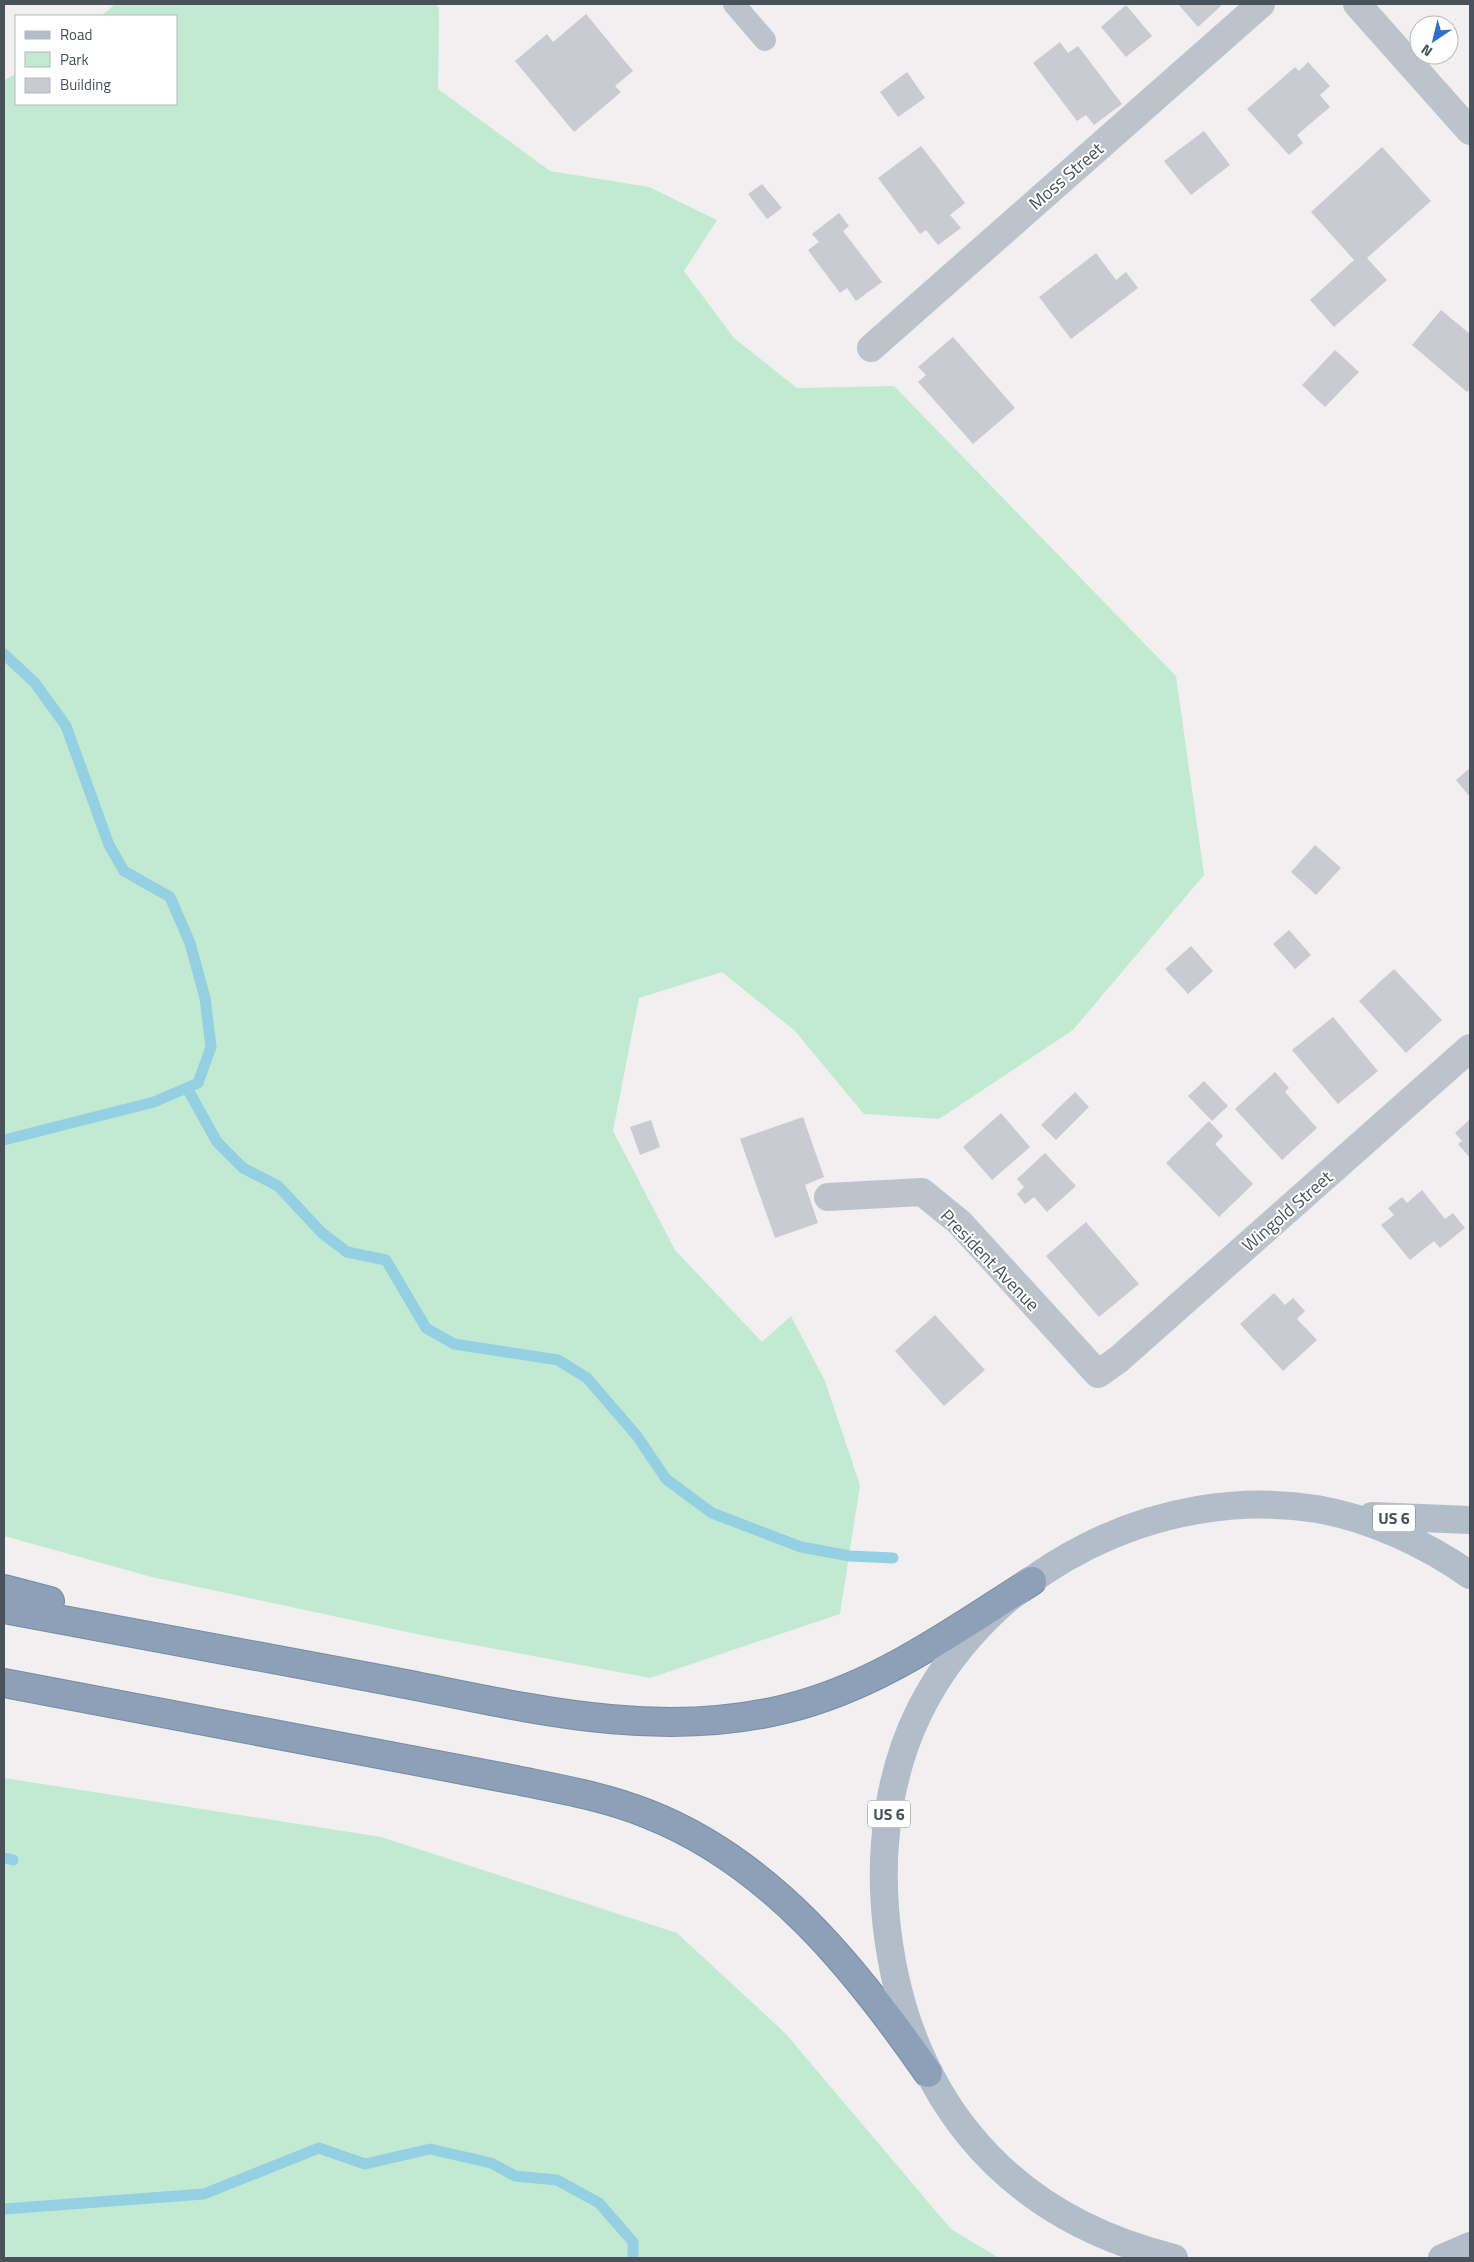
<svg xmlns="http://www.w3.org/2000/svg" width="1474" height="2262" font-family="'Titillium Web',sans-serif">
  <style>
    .green { fill: #c2ead3 }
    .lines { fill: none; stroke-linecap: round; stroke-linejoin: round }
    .stream { stroke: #94d0e2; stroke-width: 11 }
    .building { fill: #c9cbd1 }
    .motorway-casing { stroke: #778ba4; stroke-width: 30 }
    .service { stroke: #bcc3ca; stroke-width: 22 }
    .minor { stroke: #bcc3ca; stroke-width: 28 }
    .tertiary { stroke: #bcc3ca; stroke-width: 28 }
    .primary { stroke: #b2bdca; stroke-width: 28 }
    .motorway { stroke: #8ca0b8; stroke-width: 28 }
    .labels { text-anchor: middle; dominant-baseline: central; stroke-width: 4; stroke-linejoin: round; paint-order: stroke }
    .shield { fill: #fff; stroke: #80858c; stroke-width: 1 }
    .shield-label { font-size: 16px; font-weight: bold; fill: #49515a }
    .street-label { font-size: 18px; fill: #49515a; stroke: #fff }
  </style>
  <rect width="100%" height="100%" fill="#f1efef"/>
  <path class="green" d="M115 4H436L439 8 438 89 550 171 649 187 717 220 684 271 734 338 797 388 894 386 1176 676 1204 875 1073 1030 939 1119 864 1114 795 1031 722 972 639 998 613 1131 675 1250 762 1342 791 1316 825 1381 860 1485 840 1614 650 1678 421 1635 152 1577 4 1536V80L16 74V104H176V16H101Z
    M4 1778 381 1837 677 1933 785 2033 951 2229 999 2258H4Z"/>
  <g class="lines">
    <path class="stream" d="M4 654 35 683 66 726 109 845 124 871 170 897 190 943 205 998 211 1047 198 1083 154 1102 4 1140
      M187 1088 217 1142 243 1168 278 1186 322 1233 347 1252 386 1260 426 1328 454 1344 558 1360 587 1378 637 1436 666 1479 712 1513 801 1547 850 1556 893 1558
      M4 1858 13 1860
      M4 2209 204 2194 319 2148 365 2164 430 2149 491 2163 515 2176 557 2180 599 2203 633 2242V2258"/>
  </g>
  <path class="building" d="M1178 4H1223L1198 27Z
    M1126 5 1152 36 1126 57 1101 27Z
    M586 14 633 71 615 86 621 92 574 132 515 61 547 34 553 42Z
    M1060 42 1068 53 1078 46 1122 104 1094 125 1086 115 1077 121 1033 63Z
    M1308 62 1330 86 1320 95 1330 107 1297 135 1303 143 1289 155 1247 109 1295 67 1299 71Z
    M907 72 925 98 898 117 880 92Z
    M1204 131 1230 165 1191 195 1164 161Z
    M921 146 965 203 950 215 961 228 938 245 926 230 920 234 878 178Z
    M1382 147 1431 201 1367 258 1387 280 1334 327 1310 300 1354 260 1311 212Z
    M762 184 782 208 767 219 748 194Z
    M839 213 849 226 843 231 882 282 856 301 847 288 840 293 808 250 819 242 812 234Z
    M1096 253 1116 280 1126 272 1138 288 1071 339 1039 297Z
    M1441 310 1470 334V389L1467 392 1412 345Z
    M953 337 1015 408 973 444 918 382 926 375 918 367Z
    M1335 350 1359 372 1325 407 1302 385Z
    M1470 768V797L1456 780Z
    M1315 845 1341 868 1316 895 1291 872Z
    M1289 930 1311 955 1295 969 1273 944Z
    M1191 946 1213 971 1188 994 1165 969Z
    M1394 969 1442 1020 1406 1053 1359 1001Z
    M1333 1017 1378 1071 1338 1104 1292 1050Z
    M1275 1072 1289 1088 1285 1092 1317 1128 1282 1160 1235 1109Z
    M1204 1081 1228 1106 1212 1121 1188 1096Z
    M1075 1092 1089 1107 1056 1140 1041 1125Z
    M1001 1113 1030 1147 992 1180 963 1147Z
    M803 1117 824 1177 805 1185 818 1223 775 1238 740 1139Z
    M1470 1119V1158L1458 1144 1462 1141 1455 1133Z
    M651 1120 660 1147 640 1155 630 1127Z
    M1209 1121 1223 1136 1215 1144 1253 1184 1219 1217 1166 1163Z
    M1045 1153 1076 1186 1047 1212 1034 1197 1025 1204 1017 1194 1024 1187 1017 1179Z
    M1422 1190 1445 1219 1453 1213 1465 1228 1440 1248 1434 1241 1410 1260 1381 1225 1394 1215 1388 1208 1402 1197 1407 1203Z
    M1086 1222 1139 1284 1099 1317 1046 1256Z
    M1274 1293 1285 1305 1293 1298 1305 1311 1297 1319 1317 1340 1283 1371 1240 1324Z
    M935 1315 985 1370 944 1406 895 1351Z"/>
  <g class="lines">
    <defs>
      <path id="motorway" d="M4 1589 50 1601
        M4 1609C131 1633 258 1657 385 1680 517 1705 651 1742 785 1709 877 1687 953 1631 1032 1581
        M4 1683 516 1780C560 1789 606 1797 648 1814 770 1862 855 1968 928 2073"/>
    </defs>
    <use href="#motorway" class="motorway-casing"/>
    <path class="service" d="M734 4 765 40"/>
    <path class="minor" d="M871 348 1261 4
      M828 1197 922 1192 959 1222 1098 1374 1119 1359 1470 1048"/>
    <path class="tertiary" d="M1357 4 1470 131"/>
    <path class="primary" d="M1372 1516 1470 1520
      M1174 2258C997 2215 899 2086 885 1908 880 1842 890 1771 919 1712 990 1568 1160 1484 1317 1509 1370 1518 1426 1544 1470 1575
      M1442 2258 1470 2246"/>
    <use href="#motorway" class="motorway"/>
  </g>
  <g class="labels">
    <g class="shield">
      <rect x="1373" y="1504.5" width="42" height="27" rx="4"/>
      <rect x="868" y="1800.5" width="42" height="27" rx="4"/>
    </g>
    <g class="shield-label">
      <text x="1394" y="1518">US 6</text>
      <text x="889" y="1814">US 6</text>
    </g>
    <g class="street-label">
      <text transform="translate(1066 176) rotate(-41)">Moss Street</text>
      <text transform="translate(1287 1211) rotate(-41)">Wingold Street</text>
      <text transform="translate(990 1260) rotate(46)">President Avenue</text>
    </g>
  </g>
  <rect width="1474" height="2262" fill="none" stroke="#49515a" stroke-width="10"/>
  <rect x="15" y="15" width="162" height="90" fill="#ffffff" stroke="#b6b9bd"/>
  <rect x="25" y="31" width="25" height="8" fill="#b2bdca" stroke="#b6b9bd"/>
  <text x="60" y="40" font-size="15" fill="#49515a">Road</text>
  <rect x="25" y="52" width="25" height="15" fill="#c2ead3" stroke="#b6b9bd"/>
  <text x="60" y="65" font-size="15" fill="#49515a">Park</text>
  <rect x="25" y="78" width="25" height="15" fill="#c9cbd1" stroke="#b6b9bd"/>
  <text x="60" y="90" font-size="15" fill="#49515a">Building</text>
  <g transform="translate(1434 40) rotate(215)"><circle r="24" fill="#ffffff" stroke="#b6b9bd"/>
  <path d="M0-4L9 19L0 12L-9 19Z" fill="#2e6fcc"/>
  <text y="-8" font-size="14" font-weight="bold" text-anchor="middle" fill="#49515a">N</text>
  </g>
</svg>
